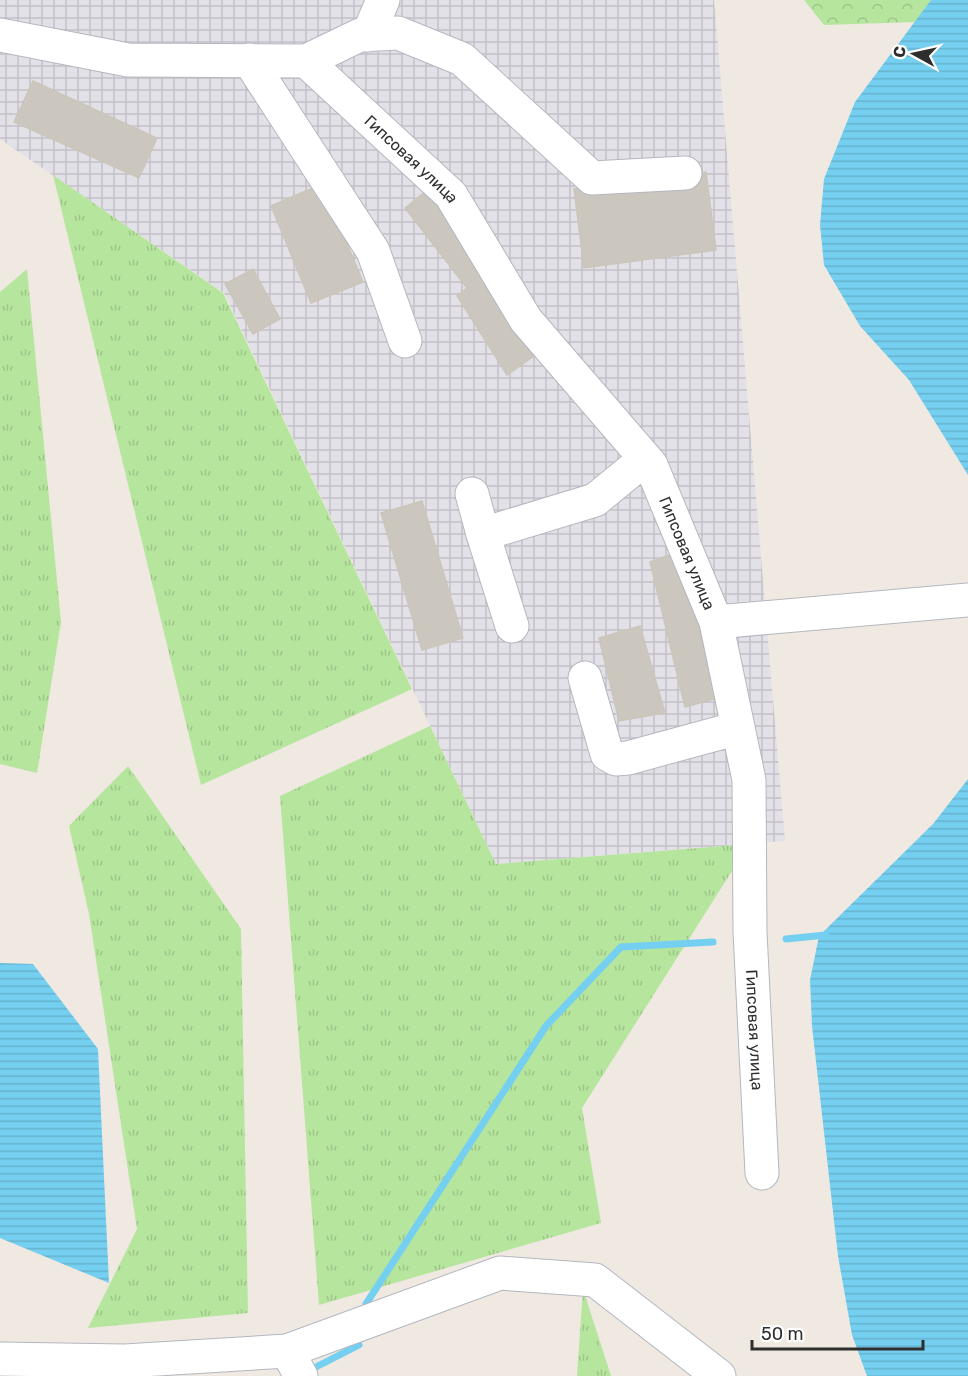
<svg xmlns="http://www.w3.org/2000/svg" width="968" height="1376" font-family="Rubik,sans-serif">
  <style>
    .industrial { fill: url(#industrial-grid) }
    .grass { fill: url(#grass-tufts) }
    .forest { fill: url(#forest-crowns) }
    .water { fill: url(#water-rules) }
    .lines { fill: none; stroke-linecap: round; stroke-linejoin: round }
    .stream { stroke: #75cff0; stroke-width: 7 }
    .building { fill: #cbc7bf; stroke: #cbc5ba; stroke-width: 1.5 }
    .minor-casing { stroke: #b4b7c1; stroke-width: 35 }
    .minor { stroke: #fff; stroke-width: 33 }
    .labels { text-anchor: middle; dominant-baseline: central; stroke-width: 6; stroke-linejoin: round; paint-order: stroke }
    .street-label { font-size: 16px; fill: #2e2e2e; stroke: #fff }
  </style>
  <defs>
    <pattern id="industrial-grid" width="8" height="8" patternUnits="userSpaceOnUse" patternTransform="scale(1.5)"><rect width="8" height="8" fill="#e3e1e8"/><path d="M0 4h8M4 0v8" fill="none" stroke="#c3c1c7"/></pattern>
    <pattern id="grass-tufts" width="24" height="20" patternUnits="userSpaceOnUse" patternTransform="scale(1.5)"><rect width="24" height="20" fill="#b6e59e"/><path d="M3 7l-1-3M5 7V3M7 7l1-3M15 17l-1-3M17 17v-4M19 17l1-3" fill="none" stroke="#9dc588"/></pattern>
    <pattern id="forest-crowns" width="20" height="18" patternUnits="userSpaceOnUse" patternTransform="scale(1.5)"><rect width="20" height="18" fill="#b6e59e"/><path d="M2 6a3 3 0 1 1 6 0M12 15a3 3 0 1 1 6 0" fill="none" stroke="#9dc588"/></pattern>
    <pattern id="water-rules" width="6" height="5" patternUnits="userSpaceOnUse" patternTransform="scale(1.5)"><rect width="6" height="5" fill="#75cff0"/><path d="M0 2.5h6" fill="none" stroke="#66b2ce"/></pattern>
  </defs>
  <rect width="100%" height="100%" fill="#efe9e1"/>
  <path class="industrial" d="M0 0H714L785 841 496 864 224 293 0 139Z"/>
  <path class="grass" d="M53 175 223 293 412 689 201 785Z
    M27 269 61 622 37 773 0 764V292Z
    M430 726 496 864 749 844 582 1108 601 1223 319 1305 280 796Z
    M128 766 241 929 248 1313 88 1328 137 1229 89 914 69 826Z
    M583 1289 611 1376H577Z"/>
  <path class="forest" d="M804 0H931L916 22 824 25Z"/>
  <path class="water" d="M931 0H968V475L909 380 860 326 824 265 820 225 824 179 855 102Z
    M968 779V1376H867L852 1335 838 1256 812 1026 810 980 819 936 933 824Z
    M0 963 33 964 98 1049 109 1283 0 1238Z"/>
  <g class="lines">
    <path class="stream" d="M786 939 826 935
      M366 1304 546 1026 621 947 713 942
      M310 1370 359 1345"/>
  </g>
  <path class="building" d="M33 81 157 138 139 178 14 122Z
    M706 172 716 250 584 268 574 189Z
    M322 184 363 282 311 303 271 206Z
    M432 186 541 351 507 375 457 296 467 288 405 208Z
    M253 269 280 319 253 334 225 284Z
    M422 501 463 638 422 650 381 513Z
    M680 551 717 698 685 707 650 562Z
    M640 626 665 713 619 721 599 638Z"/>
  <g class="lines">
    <defs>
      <g id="minor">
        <path d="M0 35 128 60 306 61 360 35 398 33 462 59 592 178 685 173"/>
        <path d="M368 35 383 0"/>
        <path d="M249 60 373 251 405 341"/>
        <path id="s1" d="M306 61 451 195 526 320 651 465 716 622 749 780 750 932 762 1173"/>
        <path d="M472 494 483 534"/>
        <path d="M716 622 968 600"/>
        <path d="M512 626 483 534 595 500 645 459"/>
        <path d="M585 678 607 754 616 759 628 758 738 728"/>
        <path d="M287 1351 301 1376"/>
        <path d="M0 1359 125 1361 287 1351 500 1273 595 1280 719 1376"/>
      </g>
    </defs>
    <use href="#minor" class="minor-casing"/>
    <use href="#minor" class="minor"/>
  </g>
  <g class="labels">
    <g class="street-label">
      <text stroke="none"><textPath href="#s1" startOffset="144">Гипсовая улица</textPath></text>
      <text stroke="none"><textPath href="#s1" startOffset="630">Гипсовая улица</textPath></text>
      <text stroke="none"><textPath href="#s1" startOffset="1116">Гипсовая улица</textPath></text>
    </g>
  </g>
  <g transform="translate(914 54) rotate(278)" stroke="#ffffff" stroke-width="4.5" paint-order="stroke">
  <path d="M0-4.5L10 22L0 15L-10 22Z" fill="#2e2e2e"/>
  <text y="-9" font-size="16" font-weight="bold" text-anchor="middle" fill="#2e2e2e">С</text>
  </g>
  <path d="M752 1340v9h171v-9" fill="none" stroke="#2e2e2e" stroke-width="3"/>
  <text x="761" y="1340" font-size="18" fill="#2e2e2e" stroke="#ffffff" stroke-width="4.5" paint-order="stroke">50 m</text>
</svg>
